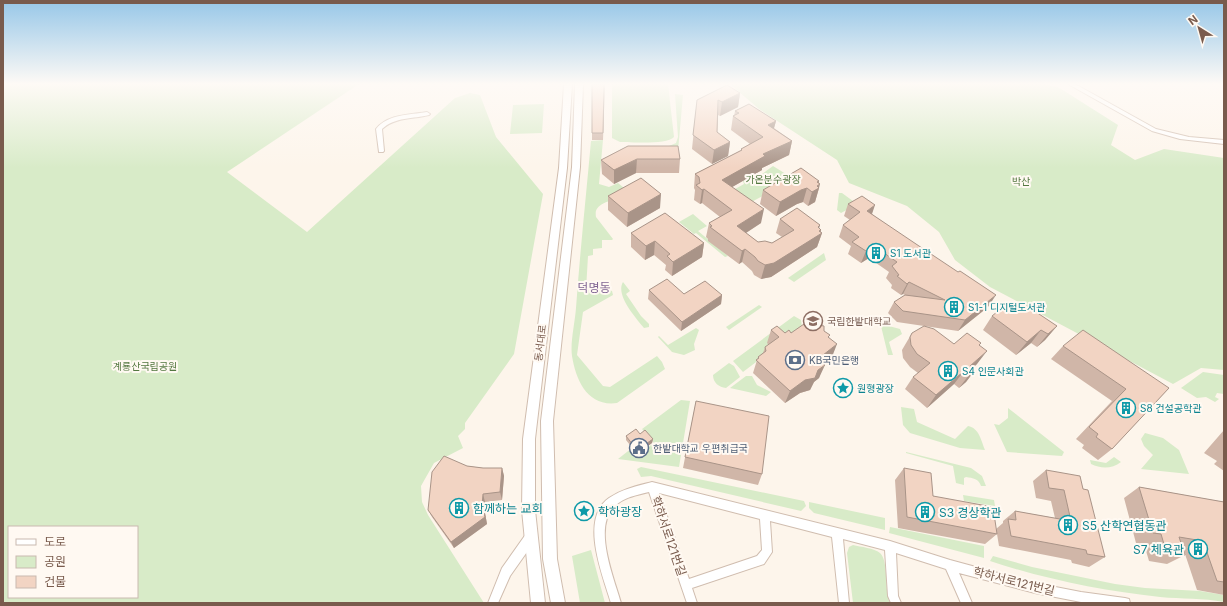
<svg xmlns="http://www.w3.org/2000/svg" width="1227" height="606" font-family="Inter,'Noto Sans KR',sans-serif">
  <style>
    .green { fill: #d8ebc8; fill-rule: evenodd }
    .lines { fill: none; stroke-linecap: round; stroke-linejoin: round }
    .minor-casing { stroke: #d0bdaf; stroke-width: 2 }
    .tertiary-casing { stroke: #d0bdaf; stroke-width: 2 }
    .minor { fill: #fff; fill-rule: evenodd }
    .tertiary { fill: #fff; fill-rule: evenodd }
    .wall { fill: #d0b6a8 }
    .shaded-wall { fill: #a99488 }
    .building { fill: #f2d4c3; stroke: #a99488 }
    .labels { text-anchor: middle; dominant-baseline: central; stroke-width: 4; stroke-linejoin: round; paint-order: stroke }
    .park-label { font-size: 10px; fill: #547841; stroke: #fff9f2 }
    .culture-label { font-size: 10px; fill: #0d838f; stroke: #fff9f2; text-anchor: start }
    .education-label { font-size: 10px; fill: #785e54; stroke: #fff9f2; text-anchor: start }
    .street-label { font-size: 10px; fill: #795b4d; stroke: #fff9f2 }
    .service-label { font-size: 10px; fill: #4e5e75; stroke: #fff9f2; text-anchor: start }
    .quarter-label { font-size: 12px; fill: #826694; stroke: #fff9f2 }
    .near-culture-label { font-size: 12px; fill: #0d838f; stroke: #fff9f2; text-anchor: start }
    .near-street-label { font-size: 12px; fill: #795b4d; stroke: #fff9f2 }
  </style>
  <rect width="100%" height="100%" fill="#fdf5eb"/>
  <path class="green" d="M3 84H359L227 172 307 232 455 98 470 93 480 95 496 137 543 194 514 354 465 423V429L458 436 463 448 434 463 421 486 422 502 428 515 484 603H3ZM9 527H137V597H9Z
    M612 84H668L674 137C667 145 632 142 620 142L612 138Z
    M730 84H1044L1058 87 1118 125 1111 145 1135 160 1164 149 1224 158V370L1201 368 1173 384 990 287 955 260 939 232 907 206 849 183 837 160 759 109Z
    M675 94 683 95 678 151 669 146 676 143 678 137Z
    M544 104 542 133 510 134 513 105Z
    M603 140 599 184 609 187 618 183 624 188C623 190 623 193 621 194 614 203 593 201 596 217L613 239 612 240H602V248L593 249V255L588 256 586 290H608L612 291 613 295 583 312 577 355 603 386 610 387 657 356 662 362 665 369 617 403C588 407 576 381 572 356 570 343 575 322 576 308 580 252 586 197 591 141Z
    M773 166 794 179 744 206 728 193 744 184 743 181 749 177 755 179Z
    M839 193H842L876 218 854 206 841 213 837 210Z
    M693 214 707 226 698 231 728 256 725 257 696 233 694 234 679 222Z
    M824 253 826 260 794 282 788 278Z
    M623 282 630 291 626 294 641 316 649 324V327L644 328C636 318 615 295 623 282Z
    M759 305 762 307 729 330 726 327Z
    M794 316 801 320 802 327 743 372 733 361Z
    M885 325 900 329 902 334 889 342 893 355H888L881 326Z
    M696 328 699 330 694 344 695 350 684 355 672 352 658 337 659 336 668 345Z
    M729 363 734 366 740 377 726 388C719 387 713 383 713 375Z
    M1203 372 1224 375V394L1217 393 1215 397 1219 399 1215 402 1206 397 1197 398 1181 388Z
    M746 376H752L757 385 771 392 766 396 730 388Z
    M681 400 690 401 679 467 618 459 632 448 637 455 654 443 642 429Z
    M901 407 914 409 917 422 955 439 968 426C979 428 981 440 985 450L960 448 910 433 903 425Z
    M1008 408 1064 452 1062 456 1007 452 994 424 999 425 1008 418Z
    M1145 433 1163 438 1179 450 1189 474 1141 469 1153 455 1144 446 1141 439Z
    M906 452 971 468 982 476 986 486H981C979 479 973 478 966 477L964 478V485L956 483 953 466 906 453Z
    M1114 457 1121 462C1112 469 1101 469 1091 464L1090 460 1106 463Z
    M641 467 804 501 806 506 801 511 651 476 641 477 637 469Z
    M963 495 994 500 995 506 964 501Z
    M809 502 885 518V530L814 513 809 508Z
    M890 527 984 546V558L889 533Z
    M853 545C861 547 874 548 880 553 889 561 884 590 890 603H853L847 553 849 547Z
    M591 550 605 603H580L572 556Z
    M993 556 1032 567 1115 584 1145 588 1200 591 1224 595V602C1203 598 1182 599 1160 597 1103 591 1044 579 990 561Z"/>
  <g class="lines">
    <defs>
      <path id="minor" d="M1068 84H1075L1156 129 1189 137 1224 140V144L1180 139 1152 131Z
        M427 112 430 114 429 115C413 119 395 117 382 129L384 151 383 152H379L376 129C388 114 409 115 427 112Z
        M652 482 890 541 950 560 1035 583 1081 592 1125 598 1129 599 1130 603 1081 602 1035 593 959 573 972 603H961L946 569 896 553 898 596 901 603H891L888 596 885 550 843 539 849 603H839L832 537 770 521 772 552 764 564 692 588 697 603H687L649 492C637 495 624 497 615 506 592 526 614 578 621 603H611C603 576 579 519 609 498 622 489 637 486 652 482ZM659 493 760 519 762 550 757 556 689 579Z
        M530 533 534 534 535 538 534 542 510 576 498 603H488L502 568 526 534Z"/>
      <path id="tertiary" d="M564 84H572L567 168 535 439V510L545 603H531L522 510 523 439 559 168Z
        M575 84H583L580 167 553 421 557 559 565 603H551L543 559 541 421 572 167Z"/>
    </defs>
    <use href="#minor" class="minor-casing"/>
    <use href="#tertiary" class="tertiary-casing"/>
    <use href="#minor" class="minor"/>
    <use href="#tertiary" class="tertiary"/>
  </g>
  <path class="wall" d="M605 84 603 140H592V133Z
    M740 93 738 107 720 116 718 115 717 132 730 142 728 156 712 164 692 149 697 100Z
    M735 111 776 121 774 128 792 141 789 155 762 168V170L732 187 761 223 746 233 758 242 772 243 782 237 776 233 780 219 820 225 819 228 821 230V232L822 233 817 247 771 277 761 279 754 275 752 271 742 262 739 264 708 241V239L706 237 709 223 720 217 702 203 700 204 694 200 695 190 694 188 695 174 741 150V149L750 144 731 130 733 116H734Z
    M628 146 680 159 679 173H636L614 184 602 174 601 160Z
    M819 181V188L815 202 808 206 803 202 797 204 776 216 760 204 763 190Z
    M608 196 660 208 627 227 608 210Z
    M848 204 872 214 988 307 958 331 897 322 888 313 894 302 905 295 903 294 901 295 891 288 892 285 886 278 889 272 869 258 861 263 848 254 851 246 839 237 843 225 850 220 844 216Z
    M631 233 704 243 702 257 672 276 665 270 666 265 654 255 645 260 631 247Z
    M649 290 684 294 722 295 721 304 681 331 648 299Z
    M1014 308 1057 326 1045 340 1037 347 1031 343 1016 355 983 330 992 316Z
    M805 326 824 331 829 337 832 357 823 364 819 378 814 382 810 390 800 393 785 403 753 373 758 357 763 353 765 347 769 345 767 343 771 330 785 333H791Z
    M912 333 954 344 980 345 977 364 973 368 975 370 966 382 959 388 954 384 927 408 905 389 913 377 918 373 910 367 903 358 902 350Z
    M1063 346 1169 388 1112 449 1098 460 1082 448 1084 445 1076 439 1112 401 1051 359Z
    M696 401 762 474 758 485 683 468Z
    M1224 430V471L1214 464 1217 461 1204 453Z
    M640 434 653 439 652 443 637 454 626 440V436Z
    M467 466 483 468H502L504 476 502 500 485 502V513L487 524 454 548 432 517 428 510Z
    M904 468 933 496 996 529 1003 523V521L1015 511 1055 518 1051 501 1036 498 1033 481 1046 470 1083 489 1105 557 1089 567 1072 563 1071 560 999 546 997 534 985 544 898 528 895 480Z
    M1139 487 1224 502V595L1197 590 1184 551H1183L1185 555 1167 564 1149 561 1144 544 1136 543 1124 498Z"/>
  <path class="shaded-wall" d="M740 93 738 107 720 116 722 102Z
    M776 121 772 135 768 125Z
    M792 141 789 155 762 168V170L720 194 722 180 763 154Z
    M730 142 728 156 712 164 714 150Z
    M637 159 636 173 614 184V170Z
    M819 181 818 186 820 184 819 188 815 202 808 206 812 192 817 182Z
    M807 188 803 202 797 204 776 216 780 202 801 190Z
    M704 189 702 203 700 204 702 190Z
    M661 194 660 208 627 227 628 213Z
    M875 205 871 217 867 211Z
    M764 209 761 223 735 240 737 226Z
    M820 225 816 237 819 231 821 230 820 234 822 233 817 247 771 277 761 279 765 265Z
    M655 241 654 255 645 260 646 246Z
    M704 243 702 257 672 276 673 262Z
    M874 246 869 258 861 263 866 251Z
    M745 249 742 262 739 264 742 251Z
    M909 282 903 294 901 295 907 284Z
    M722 295 721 304 681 331 682 322Z
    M996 295 988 307 958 331 965 320Z
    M1057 326 1045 340 1037 347 1048 334Z
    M1041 330 1031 343 1016 355 1027 342Z
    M837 344 832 357 812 372 818 359Z
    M987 351 977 364 966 373 970 366Z
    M825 365 819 378 814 382 810 390 800 393 785 403 790 391Z
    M975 370 966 382 959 388 969 375Z
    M964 371 954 384 927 408 936 395Z
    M653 439 652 443 637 454V450Z
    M502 468 504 476 502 500 500 492Z
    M483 494 485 502V513L487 524 454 548 451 542 482 506Z"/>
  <path class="building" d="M592 84H604L603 133H592Z
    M727 85 740 93 722 102 718 100 717 132 730 142 714 150 693 135 697 100Z
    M749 104 776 121 768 125 792 141 763 154 765 156 722 180 764 209 737 226 758 242 765 241 772 243 794 230 780 219 797 208 820 225 818 227 821 230 819 231 822 233 774 263 765 265 758 261 755 257 745 249 742 251 710 227 712 226 709 223 732 210 704 189 702 190 696 185 700 183 699 177 695 174 742 150 741 149 763 137 733 116 739 113 735 111Z
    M628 146H678L680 159H637L614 170 601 160Z
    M801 168 819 181 817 182 820 184 817 186 819 188 812 192 807 188 801 190 780 202 763 190Z
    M641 178 661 194 628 213 608 196Z
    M862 196 875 205 867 211 919 246 958 272 960 271 996 295 965 320 903 311 894 302 905 295 945 300 909 282 907 284 897 276 899 275 892 266 897 262 874 246 866 251 852 242 859 237 843 225 860 212 848 204Z
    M665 213 704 243 673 262 667 256 670 254 655 241 646 246 631 233Z
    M667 279 684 294 705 281 722 295 682 322 649 290Z
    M1021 302 1057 326 1048 334 1041 330 1027 342 992 316 1008 303 1014 308Z
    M812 321 818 325 824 326V331L830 335 828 337 837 344 818 359 825 365 818 370 815 378 805 380 790 391 756 360 759 358 758 357 766 351 765 347 779 337 771 330 777 326 785 333 789 330 791 333 804 324 805 326Z
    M924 326 934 329 954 344 967 333 981 343 979 345 987 351 970 366 975 370 969 375 964 371 936 395 913 377 930 363 917 354 911 345 910 337 912 333Z
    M1083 330 1169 388 1112 449 1096 437 1098 434 1089 427 1126 389 1063 346Z
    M696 401 769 416 762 474 685 457Z
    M636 429 640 434 645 430 653 439 637 450 626 436Z
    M444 456 467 466 483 468H502L500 492 483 494 482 506 485 517 451 542 428 510 432 472Z
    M904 468 931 473 933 496 993 507 997 534 907 517Z
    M1046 470 1080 476 1083 489 1088 490 1105 557 1087 554 1086 550 1011 536 1008 519 1016 520 1015 511 1071 521 1064 490 1049 488Z
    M1139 487 1224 502V582L1217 581 1203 541 1179 537 1185 555 1166 551 1161 534 1153 533Z"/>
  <linearGradient id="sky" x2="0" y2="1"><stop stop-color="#97c7e8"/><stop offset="0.5" stop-color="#fefaf6"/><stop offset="1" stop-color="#fefaf6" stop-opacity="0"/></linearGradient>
  <rect width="1227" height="168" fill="url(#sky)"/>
  <defs>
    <symbol id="building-ring" viewBox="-11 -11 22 22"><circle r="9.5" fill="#fff9f2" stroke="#0f9aa8" stroke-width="1.5"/><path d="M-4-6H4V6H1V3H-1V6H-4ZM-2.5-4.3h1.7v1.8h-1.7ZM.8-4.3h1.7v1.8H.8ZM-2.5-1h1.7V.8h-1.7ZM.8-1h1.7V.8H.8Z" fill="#0f9aa8"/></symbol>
    <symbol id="university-ring" viewBox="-11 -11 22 22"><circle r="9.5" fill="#fff9f2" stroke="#8d6e63" stroke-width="1.5"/><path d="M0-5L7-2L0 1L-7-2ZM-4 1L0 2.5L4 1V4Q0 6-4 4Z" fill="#8d6e63"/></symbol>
    <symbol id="bank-ring" viewBox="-11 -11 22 22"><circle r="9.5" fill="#fff9f2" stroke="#5c6f8a" stroke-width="1.5"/><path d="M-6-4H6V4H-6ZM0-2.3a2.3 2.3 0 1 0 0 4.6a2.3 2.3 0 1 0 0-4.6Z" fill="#5c6f8a"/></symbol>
    <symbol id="sight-ring" viewBox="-11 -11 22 22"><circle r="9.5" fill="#fff9f2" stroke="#0f9aa8" stroke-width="1.5"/><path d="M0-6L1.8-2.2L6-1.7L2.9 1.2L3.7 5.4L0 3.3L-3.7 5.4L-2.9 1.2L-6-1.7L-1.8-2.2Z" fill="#0f9aa8"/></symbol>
    <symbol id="civic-ring" viewBox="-11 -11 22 22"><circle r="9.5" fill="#fff9f2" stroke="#5c6f8a" stroke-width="1.5"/><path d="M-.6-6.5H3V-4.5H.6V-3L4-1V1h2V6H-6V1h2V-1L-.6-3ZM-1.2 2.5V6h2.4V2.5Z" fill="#5c6f8a"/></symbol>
  </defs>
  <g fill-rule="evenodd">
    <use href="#building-ring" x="865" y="242" width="22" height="22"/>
    <use href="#building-ring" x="943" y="296" width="22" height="22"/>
    <use href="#university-ring" x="802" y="310" width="22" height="22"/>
    <use href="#bank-ring" x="784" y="349" width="22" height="22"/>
    <use href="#building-ring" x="937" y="360" width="22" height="22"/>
    <use href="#sight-ring" x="832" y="377" width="22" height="22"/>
    <use href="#building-ring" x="1115" y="397" width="22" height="22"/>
    <use href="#civic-ring" x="628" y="437" width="22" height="22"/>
    <use href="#building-ring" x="448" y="497" width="22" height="22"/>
    <use href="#sight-ring" x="573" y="500" width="22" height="22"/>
    <use href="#building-ring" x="914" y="501" width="22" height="22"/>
    <use href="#building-ring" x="1057" y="514" width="22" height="22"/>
    <use href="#building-ring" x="1187" y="538" width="22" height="22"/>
  </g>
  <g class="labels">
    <g class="park-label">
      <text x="773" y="179">가온분수광장</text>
      <text x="1021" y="181">박산</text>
      <text x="145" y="366">계룡산국립공원</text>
    </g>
    <g class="culture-label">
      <text x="890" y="253">S1 도서관</text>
      <text x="968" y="307">S1-1 디지털도서관</text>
      <text x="962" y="371">S4 인문사회관</text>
      <text x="857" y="388">원형광장</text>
      <text x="1140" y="408">S8 건설공학관</text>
    </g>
    <g class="education-label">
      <text x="827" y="321">국립한밭대학교</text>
    </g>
    <g class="street-label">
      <text transform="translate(540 343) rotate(-83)">동서대로</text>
    </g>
    <g class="service-label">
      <text x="809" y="360">KB국민은행</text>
      <text x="653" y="448">한밭대학교 우편취급국</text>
    </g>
    <g class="quarter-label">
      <text x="594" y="287">덕명동</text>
    </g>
    <g class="near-culture-label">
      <text x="473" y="508">함께하는 교회</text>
      <text x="598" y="511">학하광장</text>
      <text x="939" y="512">S3 경상학관</text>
      <text x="1082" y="525">S5 산학연협동관</text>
      <text x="1184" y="549" text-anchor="end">S7 체육관</text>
    </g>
    <g class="near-street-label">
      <text transform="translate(669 536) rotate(71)">학하서로121번길</text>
      <text transform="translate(1014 581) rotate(14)">학하서로121번길</text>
    </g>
  </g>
  <rect width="1227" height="606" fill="none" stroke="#795b4d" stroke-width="8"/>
  <rect x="8" y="526" width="130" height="72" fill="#fff9f2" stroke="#c9bab0"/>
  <rect x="16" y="539" width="20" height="6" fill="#ffffff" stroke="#c9bab0"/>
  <text x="44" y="546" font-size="12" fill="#795b4d">도로</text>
  <rect x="16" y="556" width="20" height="12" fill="#d8ebc8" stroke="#c9bab0"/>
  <text x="44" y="566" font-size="12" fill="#795b4d">공원</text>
  <rect x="16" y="576" width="20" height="12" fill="#f2d4c3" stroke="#c9bab0"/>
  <text x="44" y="586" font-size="12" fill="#795b4d">건물</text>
  <g transform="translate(1199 28) rotate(323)" stroke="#fff9f2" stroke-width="3" paint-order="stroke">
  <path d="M0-3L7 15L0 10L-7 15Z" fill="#795b4d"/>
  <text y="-6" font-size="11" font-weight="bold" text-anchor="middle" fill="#795b4d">N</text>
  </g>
</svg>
